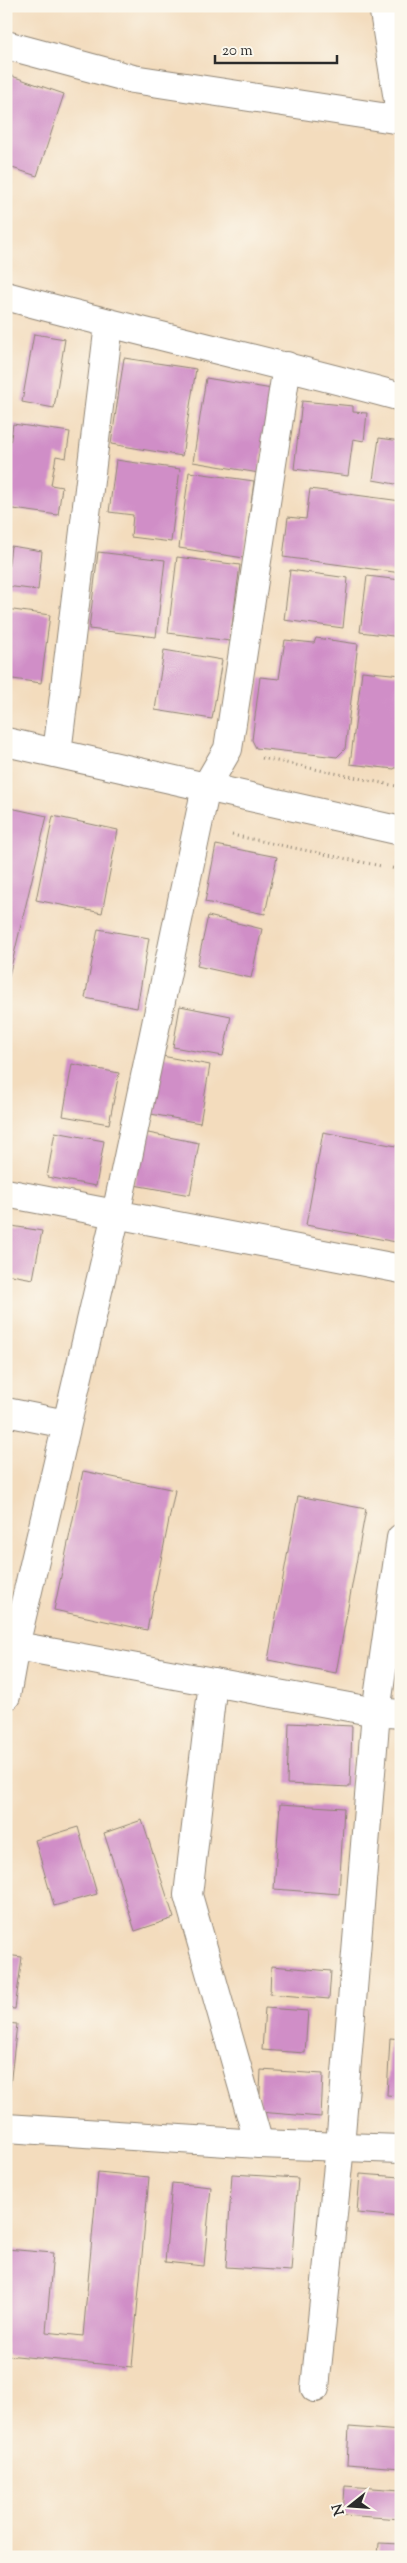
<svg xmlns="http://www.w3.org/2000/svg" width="407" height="2563" font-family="'Sorts Mill Goudy',serif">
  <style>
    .building { fill: #d08ec7 }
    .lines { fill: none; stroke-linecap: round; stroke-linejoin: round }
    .street-casing { stroke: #8f8474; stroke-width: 30 }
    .secondary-casing { stroke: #8f8474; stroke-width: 30 }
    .path { stroke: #8f8474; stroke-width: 3; stroke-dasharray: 1 4; stroke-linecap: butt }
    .street { stroke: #fff; stroke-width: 28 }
    .secondary { stroke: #fff; stroke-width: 28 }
  </style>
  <rect width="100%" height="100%" fill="#fbf7ec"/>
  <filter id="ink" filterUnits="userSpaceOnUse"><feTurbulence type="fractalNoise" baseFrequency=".02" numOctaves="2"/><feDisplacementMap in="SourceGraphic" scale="10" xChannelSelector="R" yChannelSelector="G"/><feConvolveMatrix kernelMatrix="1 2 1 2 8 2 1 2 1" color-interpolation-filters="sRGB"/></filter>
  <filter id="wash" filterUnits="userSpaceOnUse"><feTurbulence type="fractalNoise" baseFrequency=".0096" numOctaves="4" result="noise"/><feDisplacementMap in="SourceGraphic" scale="20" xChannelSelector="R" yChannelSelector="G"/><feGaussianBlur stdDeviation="1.12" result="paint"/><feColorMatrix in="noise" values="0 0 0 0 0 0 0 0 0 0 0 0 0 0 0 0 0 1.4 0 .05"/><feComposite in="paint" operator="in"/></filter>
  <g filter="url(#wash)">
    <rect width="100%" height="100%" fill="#f3dcbd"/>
    <g id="blocks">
      <path class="building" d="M6 74 64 94 37 176 6 166Z
        M34 334 65 339 54 408 22 402Z
        M124 358 196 369 182 456 111 444Z
        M206 378 272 389 259 473 193 462Z
        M302 401 353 406V412L367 413 364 441 353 439 348 476 294 469Z
        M13 424 70 432 66 458 56 456 51 485 62 487 58 515 6 508V472Z
        M379 438 401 441V485L373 480Z
        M116 460 180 469 171 542 131 537 133 515 109 512Z
        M189 472 254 481 244 558 179 548Z
        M310 489 401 501V573L283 557 288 517 306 519Z
        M11 546 42 551 38 590 6 586Z
        M98 552 165 560 156 637 89 629Z
        M177 557 240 565 230 641 168 633Z
        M290 570 348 578 343 628 284 620Z
        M367 576 401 580V637L360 632Z
        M6 609 50 615 41 683 6 678Z
        M316 638 358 644 345 749 337 757 256 748 252 740 260 677 279 679 285 640 314 643Z
        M164 650 222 660 212 719 155 710Z
        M362 671 401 675V764L394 769 350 764Z
        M6 807 47 816 7 984H6Z
        M53 816 118 830 102 913 36 900Z
        M216 845 277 857 265 914 205 902Z
        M208 916 262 929 251 978 197 966Z
        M98 929 149 938 137 1008 85 998Z
        M180 1006 231 1016 223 1056 173 1047Z
        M162 1056 210 1065 200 1123 151 1114Z
        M72 1064 119 1073 109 1124 63 1116Z
        M55 1132 104 1141 96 1186 47 1177Z
        M143 1132 199 1143 190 1195 134 1185Z
        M323 1132 401 1147V1217L396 1242 306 1225Z
        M6 1225 42 1231 33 1279 6 1274Z
        M83 1471 175 1490 147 1630 54 1610Z
        M298 1496 366 1509 336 1673 268 1660Z
        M289 1723 352 1726 350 1787 287 1784Z
        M280 1804 344 1808 339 1894 274 1889Z
        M142 1820 174 1918 135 1931 104 1833Z
        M78 1827 97 1894 54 1906 35 1840Z
        M6 1955 22 1957 15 2009 6 2008Z
        M271 1966 331 1971 329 1999 270 1994Z
        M265 2008 308 2011 305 2053 262 2050Z
        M6 2023 17 2024 9 2095H6Z
        M390 2038 401 2039V2096L387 2095Z
        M261 2070 323 2074 321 2117 259 2112Z
        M98 2172 149 2177 132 2367 6 2355V2249L53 2253 46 2332 83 2336Z
        M232 2174 298 2178 291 2271 226 2267Z
        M360 2174 401 2177V2217L357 2213Z
        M172 2183 211 2187 204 2266 165 2262Z
        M349 2427 401 2431V2468L347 2464Z
        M345 2486 401 2490V2519L343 2515Z
        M379 2543 401 2544V2557H378Z"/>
    </g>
  </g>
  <g filter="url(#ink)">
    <use href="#blocks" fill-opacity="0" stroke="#8f8474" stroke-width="1"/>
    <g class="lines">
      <defs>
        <path id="street" d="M383 6 401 119
          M6 45 133 79 401 120
          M6 296C137 332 270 361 401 397
          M57 753 109 324
          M6 1193 401 1269
          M6 1412 66 1424
          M6 1644 376 1712 401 1714
          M213 1682 188 1895 259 2144
          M6 1696 15 1646 116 1214 206 787 228 749 287 366
          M315 2388 340 2146 376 1712 401 1538"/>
        <path id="secondary" d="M6 742 401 831
          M6 2128 259 2144 401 2149"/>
      </defs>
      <use href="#street" class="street-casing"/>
      <use href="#secondary" class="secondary-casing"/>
      <path class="path" d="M262 758 401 787
        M232 835 381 866
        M392 868 401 870"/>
      <use href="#street" class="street"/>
      <use href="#secondary" class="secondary"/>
    </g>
  </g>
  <rect width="407" height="2563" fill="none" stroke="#fbf7ec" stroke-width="25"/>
  <g transform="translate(350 2506) rotate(253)" stroke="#fbf7ec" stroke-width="4" paint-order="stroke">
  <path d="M0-4L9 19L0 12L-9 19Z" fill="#2b2b2b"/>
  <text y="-8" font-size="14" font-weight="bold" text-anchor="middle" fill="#2b2b2b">N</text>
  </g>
  <path d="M215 55v8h122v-8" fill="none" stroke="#2b2b2b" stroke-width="2.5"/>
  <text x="222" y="55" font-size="15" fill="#2b2b2b" stroke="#fbf7ec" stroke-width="4" paint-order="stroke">20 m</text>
</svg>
